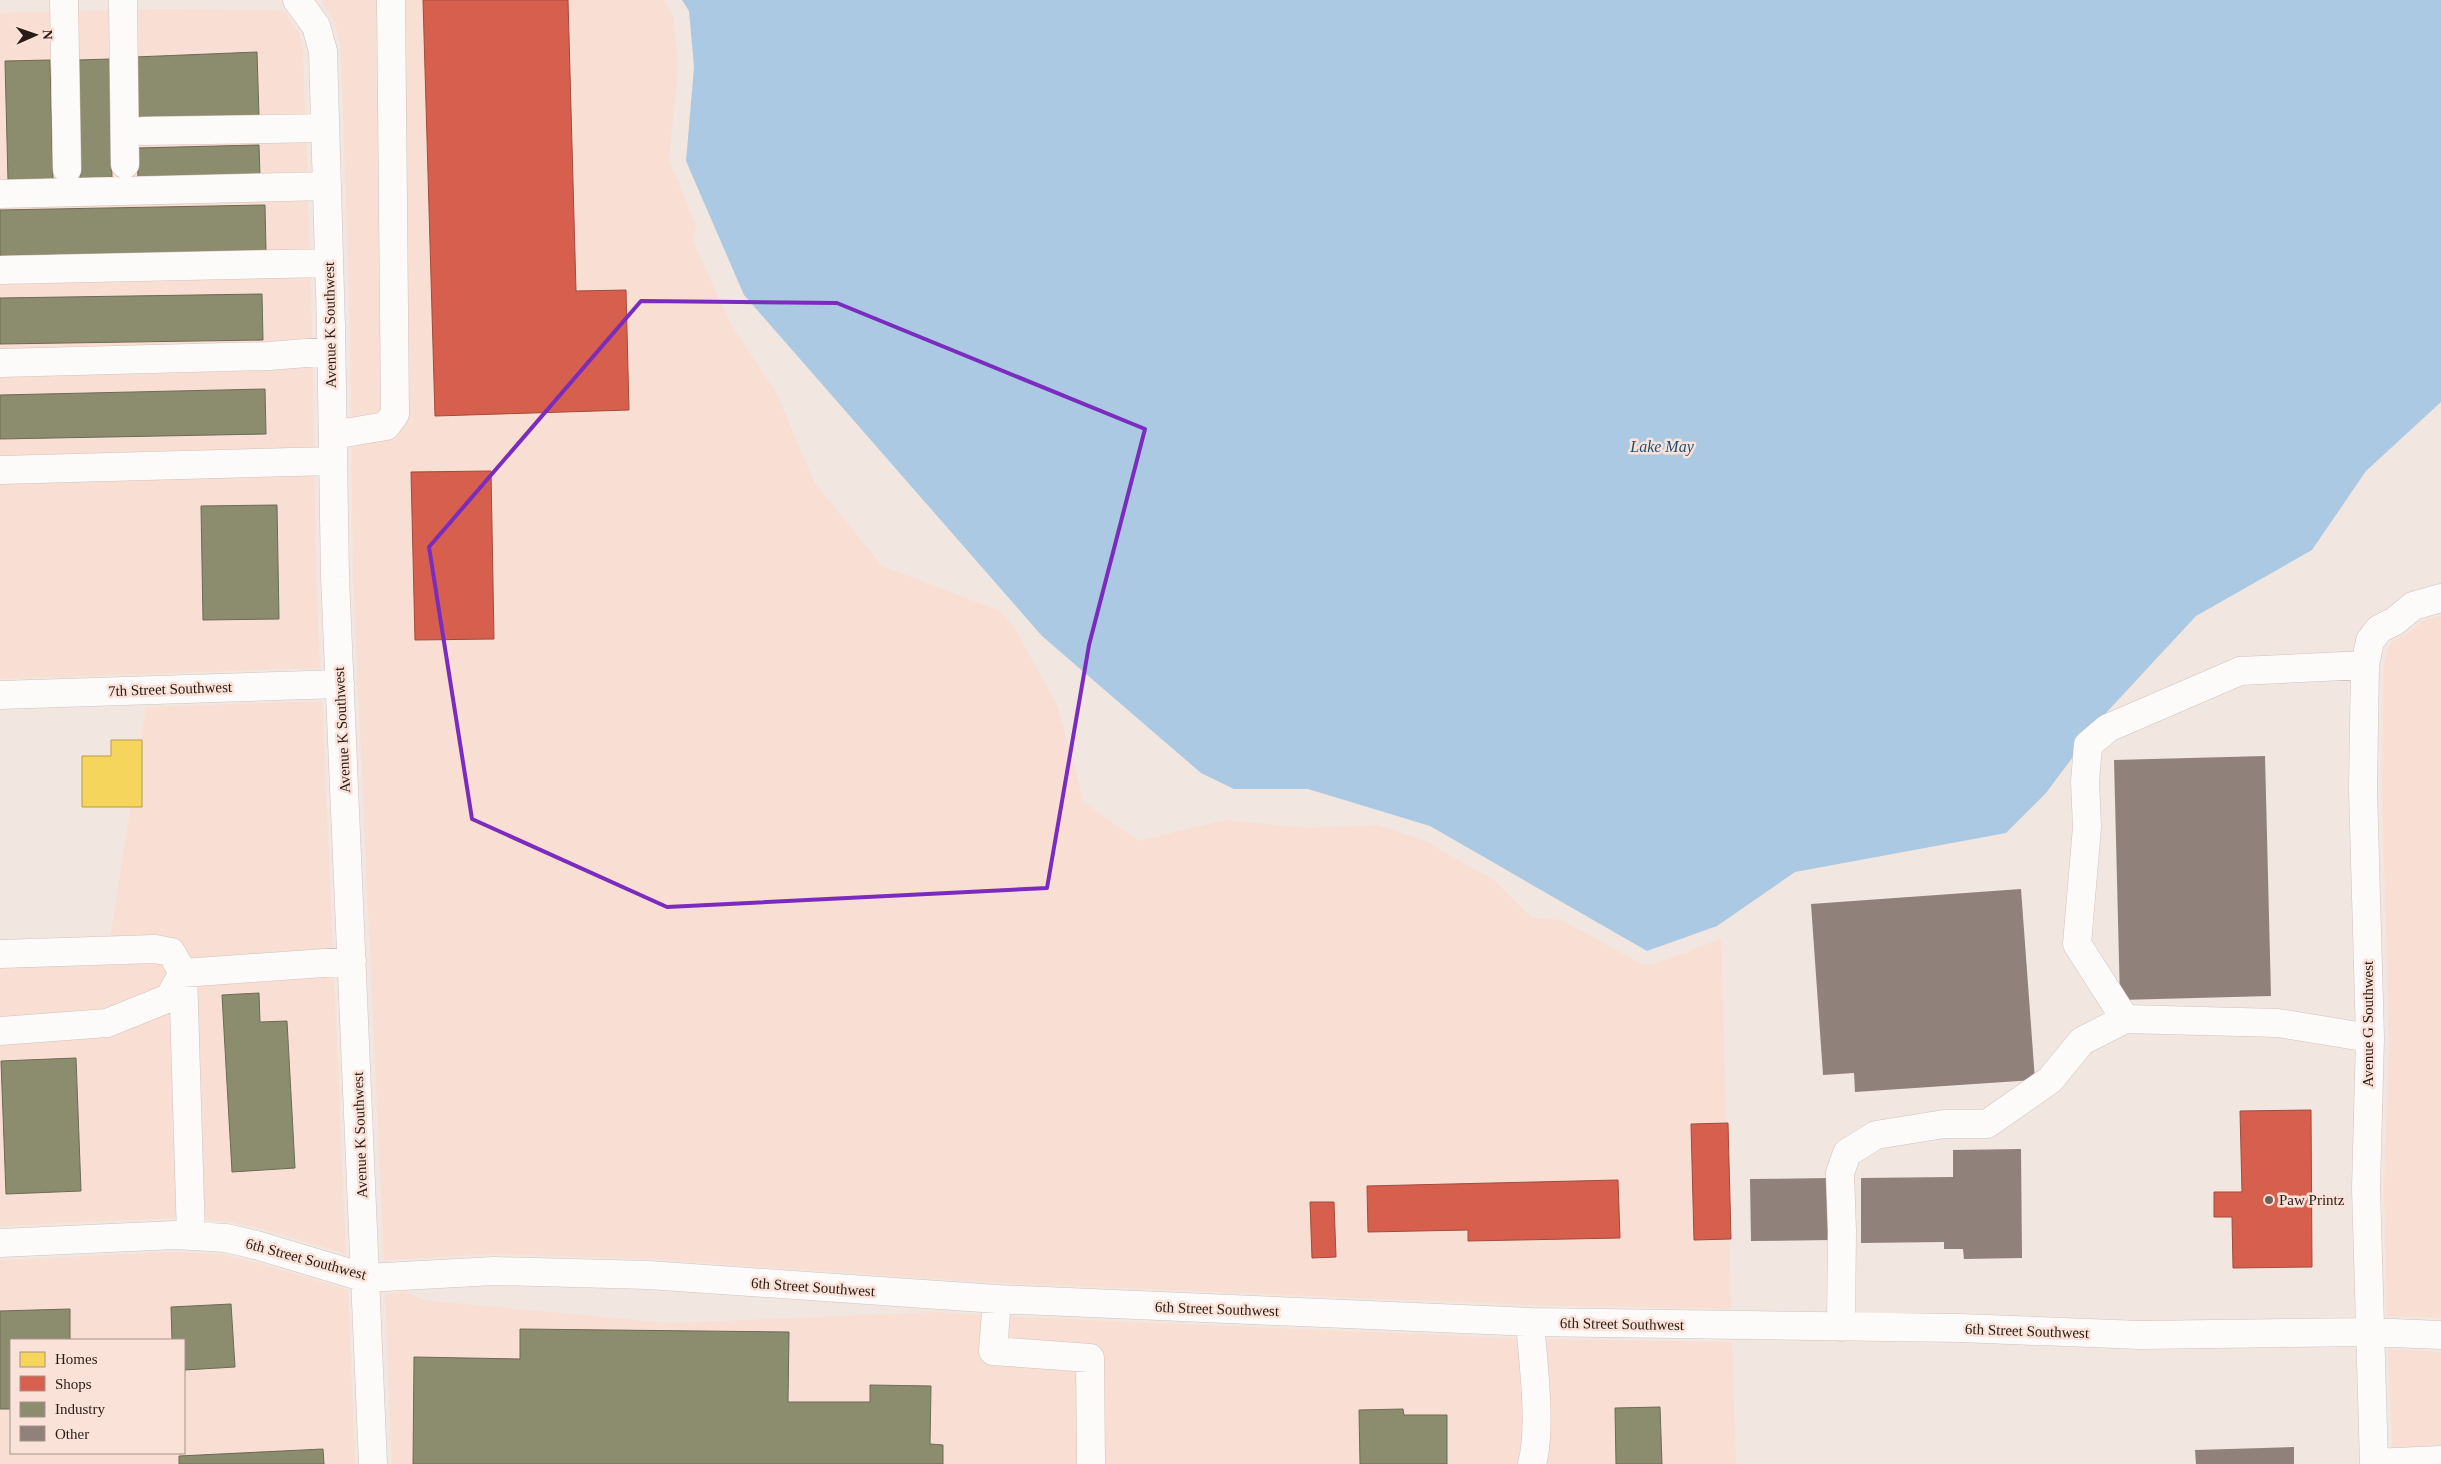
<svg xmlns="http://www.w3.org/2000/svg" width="2441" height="1464" font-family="Georgia,serif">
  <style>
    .built { fill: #f8ded3; fill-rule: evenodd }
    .water { fill: #abc9e2 }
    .homes { fill: #f6d55c; stroke: #b89d47 }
    .shops { fill: #d6604d; stroke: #a24b3c }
    .industry { fill: #8c8c6e; stroke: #6e6a54 }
    .building { fill: #90817b }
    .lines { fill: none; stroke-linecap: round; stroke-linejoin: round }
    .minor-casing { stroke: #d0c3be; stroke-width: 29 }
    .minor { stroke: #fdfbfa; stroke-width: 28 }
    .marked { fill: none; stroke: #7b2cbf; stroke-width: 4; stroke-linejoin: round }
    .poi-dot { fill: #6f625d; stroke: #fae2d8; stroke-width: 2 }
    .labels { text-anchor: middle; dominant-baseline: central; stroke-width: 5; stroke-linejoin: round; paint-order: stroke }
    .street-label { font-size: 15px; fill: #291b16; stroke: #fae2d8 }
    .poi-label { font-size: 15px; fill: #291b16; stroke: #fae2d8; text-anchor: start }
    .water-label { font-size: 16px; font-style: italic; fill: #1c5177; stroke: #fae2d8 }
  </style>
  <rect width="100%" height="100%" fill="#f2e6e0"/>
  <path class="built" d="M323 0H663L673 15 678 67 669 160 696 226 693 241 730 323 777 394 814 482 882 566 1000 611 1014 627 1057 705 1084 802 1138 841 1225 820 1307 828 1377 825 1423 840 1495 881 1532 918 1562 920 1643 965 1653 964 1685 953V955L1694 949 1721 939 1731 1309 1531 1305 998 1283 649 1259 495 1254 384 1260 353 576 350 326 341 50 335 23 322 2Z
    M162 9 276 10 286 13 299 33 303 50 312 327 316 577 320 668 0 679V13Z
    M2441 616V1318L2387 1316 2384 1188 2389 1037 2382 788 2384 666 2388 647 2392 642 2408 633 2423 621Z
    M322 701 346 1254 263 1229 230 1222 177 1218 0 1226V958L108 953 146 707Z
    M175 1252 222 1255 251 1261 348 1290 355 1464H0V1260ZM11 1340H184V1453H11Z
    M407 1292 422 1300 669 1323 939 1312 995 1316 1529 1339 1732 1342 1736 1464H392L385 1294Z
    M2388 1349 2441 1352V1464H2393Z"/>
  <path class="water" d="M682 0H2441V402L2366 471 2312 550 2196 616 2105 714 2046 793 2006 833 1795 872 1717 926 1647 951 1430 826 1308 789H1234L1201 773 1042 636 744 295 686 161 694 67 689 11Z"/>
  <path class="homes" d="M111 740H142V807H82V756H111Z"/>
  <path class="shops" d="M423 0H568L576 291 626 290 629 410 435 416Z
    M491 471 494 639 415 640 411 472Z
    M2311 1110 2312 1267 2233 1268 2232 1217H2214V1192H2242L2240 1111Z
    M1728 1123 1731 1239 1694 1240 1691 1124Z
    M1618 1180 1620 1238 1468 1241V1230L1368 1232 1367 1186Z
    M1310 1202H1334L1336 1257 1312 1258Z"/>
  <path class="industry" d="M257 52 259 116 137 120 135 57Z
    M110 59 112 179 80 180 78 60Z
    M50 60 53 180 8 181 5 61Z
    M259 145 260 177 138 179 137 148Z
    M265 205 266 251 0 256V210Z
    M262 294 263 340 0 344V298Z
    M265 389 266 434 0 439V395Z
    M277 505 279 619 203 620 201 506Z
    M259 993 260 1022 287 1021 295 1168 232 1172 222 995Z
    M76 1058 81 1191 6 1194 1 1061Z
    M231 1304 235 1367 184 1370V1340H172L171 1307Z
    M70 1309V1340H11V1409H0V1311Z
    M520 1329 789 1332 788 1402H870V1385L931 1386 930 1444 943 1445V1464H413L414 1357 520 1359Z
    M1660 1407 1662 1464H1616L1615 1408Z
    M1403 1409 1404 1415H1447V1464H1360L1359 1410Z
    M323 1449 324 1464H179V1456Z"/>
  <path class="building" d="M2265 756 2271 996 2120 1000 2114 760Z
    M2021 889 2035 1080 1855 1092 1854 1073 1823 1075 1811 904Z
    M2021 1149 2022 1258 1964 1259 1963 1249H1944V1242L1861 1243V1178L1953 1177V1150Z
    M1831 1178 1832 1240 1751 1241 1750 1179Z
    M2294 1447V1464H2196L2195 1450Z"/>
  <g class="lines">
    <defs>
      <path id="minor" d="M64 0 67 169
        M123 0 125 164
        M297 0 316 26 323 51 331 327 335 577 373 1464
        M143 131 325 128
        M0 194 327 186
        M0 270 329 263
        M0 363 269 356 331 351
        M333 435 386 426 395 414 391 0
        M0 470 332 461
        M0 695 340 684
        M0 954 155 949 171 952 183 973 191 1236
        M2125 1019 2077 944 2087 827 2085 782 2088 745 2108 728 2240 671 2365 665
        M0 1031 107 1023 169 998 183 973 352 961
        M0 1243 176 1235 226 1238 256 1245 366 1278 494 1271 648 1275 997 1299 1530 1322 1960 1328 2140 1335 2369 1332 2441 1335
        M997 1299 993 1351 1090 1358 1091 1464
        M1530 1322C1533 1361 1542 1428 1532 1464
        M1841 1327 1842 1231 1840 1173 1847 1153 1876 1135 1944 1124H1987L2050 1080 2082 1041 2125 1019 2278 1023 2370 1038
        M2374 1463 2441 1460
        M2374 1464 2366 1188 2370 1038 2363 789 2365 665 2370 641 2379 629 2395 621 2413 606 2441 598"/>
    </defs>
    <use href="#minor" class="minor-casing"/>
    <use href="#minor" class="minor"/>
  </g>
  <path class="marked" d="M641 301 837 303 1145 429 1089 645 1047 888 667 907 472 819 429 547Z"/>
  <circle class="poi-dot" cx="2269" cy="1200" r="5"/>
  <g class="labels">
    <g class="street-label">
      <text transform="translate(330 325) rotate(-91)">Avenue K Southwest</text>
      <text transform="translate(170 689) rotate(-2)">7th Street Southwest</text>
      <text transform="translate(342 730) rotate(-93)">Avenue K Southwest</text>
      <text transform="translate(2368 1024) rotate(-90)">Avenue G Southwest</text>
      <text transform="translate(360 1135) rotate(-92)">Avenue K Southwest</text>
      <text transform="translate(306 1259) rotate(15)">6th Street Southwest</text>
      <text transform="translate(813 1287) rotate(4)">6th Street Southwest</text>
      <text transform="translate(1217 1309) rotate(2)">6th Street Southwest</text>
      <text transform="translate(1622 1324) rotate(1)">6th Street Southwest</text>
      <text transform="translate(2027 1331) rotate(2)">6th Street Southwest</text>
    </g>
    <g class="poi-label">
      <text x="2279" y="1200">Paw Printz</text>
    </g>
    <g class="water-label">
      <text x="1662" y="446">Lake May</text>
    </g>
  </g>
  <rect x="10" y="1339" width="175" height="115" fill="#fae2d8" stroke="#a6928a"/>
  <rect x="20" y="1352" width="25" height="15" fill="#f6d55c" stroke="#a6928a"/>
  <text x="55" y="1364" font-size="15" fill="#291b16">Homes</text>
  <rect x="20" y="1376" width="25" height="15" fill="#d6604d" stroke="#a6928a"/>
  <text x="55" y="1389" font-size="15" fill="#291b16">Shops</text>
  <rect x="20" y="1402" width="25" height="15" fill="#8c8c6e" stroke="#a6928a"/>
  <text x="55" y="1414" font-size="15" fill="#291b16">Industry</text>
  <rect x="20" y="1426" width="25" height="15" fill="#90817b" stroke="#a6928a"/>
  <text x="55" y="1439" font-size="15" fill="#291b16">Other</text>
  <g transform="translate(35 35) rotate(88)" stroke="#fae2d8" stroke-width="4" paint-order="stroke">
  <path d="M0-4L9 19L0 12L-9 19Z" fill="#291b16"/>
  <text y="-8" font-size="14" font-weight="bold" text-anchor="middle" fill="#291b16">N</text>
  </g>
</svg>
